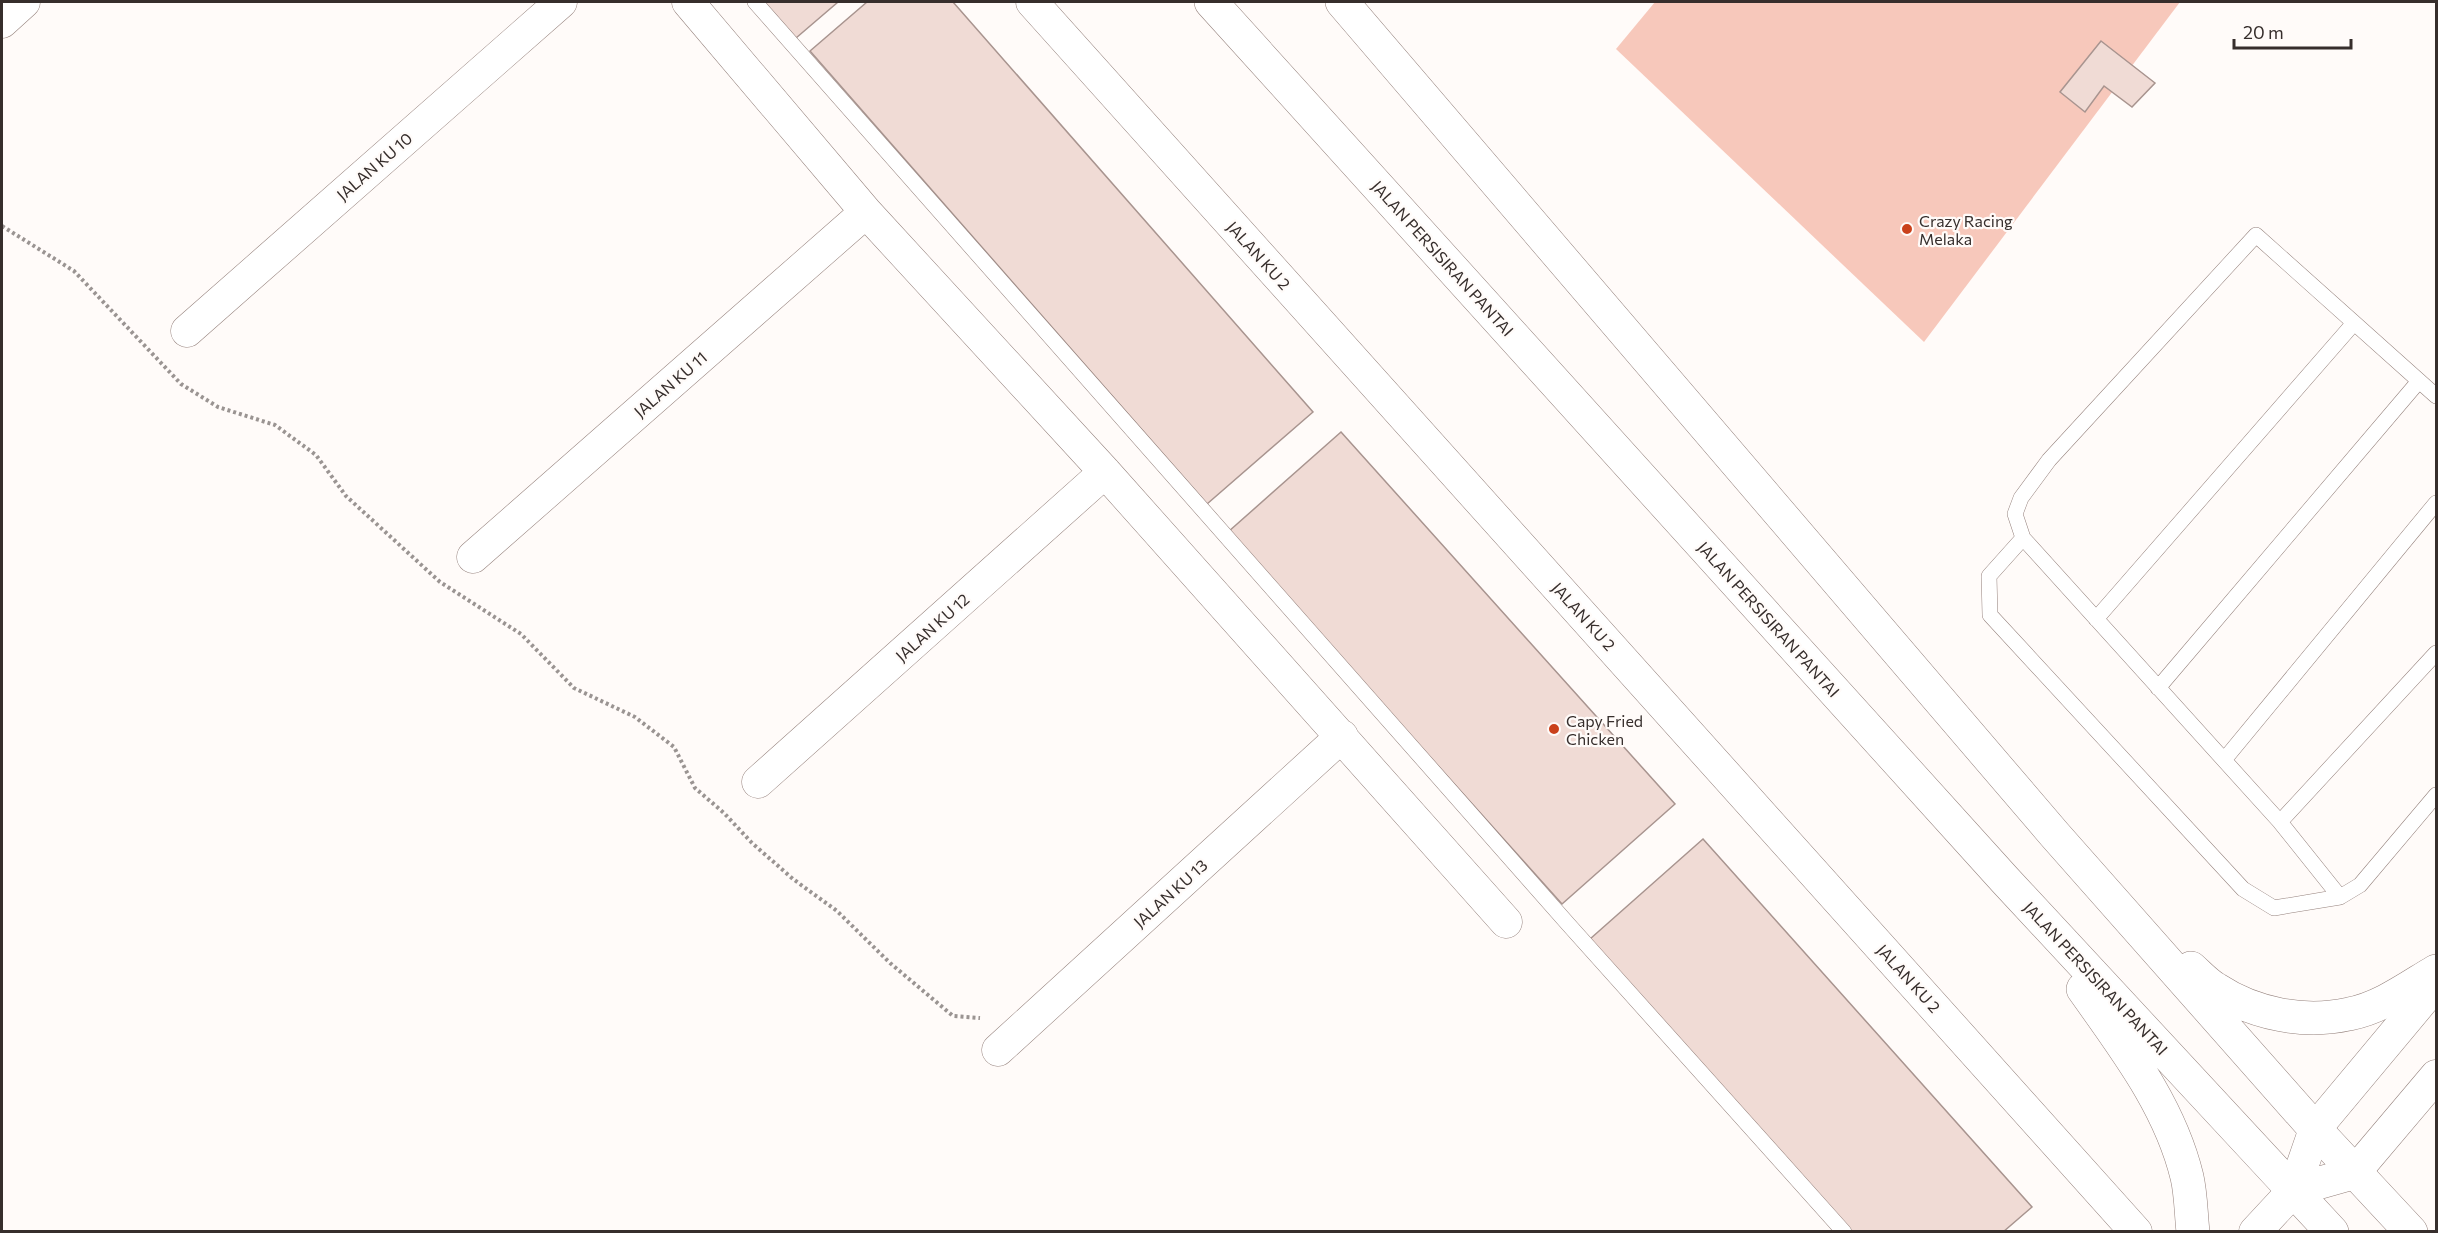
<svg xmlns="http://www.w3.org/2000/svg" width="2438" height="1233" font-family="Commissioner,sans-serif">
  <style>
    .green { fill: #f7c8bb }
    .building { fill: #f0dbd5; stroke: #a8948f; stroke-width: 1.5 }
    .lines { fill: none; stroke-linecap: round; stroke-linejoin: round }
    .lane-casing { stroke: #95827d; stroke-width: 16 }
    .street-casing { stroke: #95827d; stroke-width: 33 }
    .primary-casing { stroke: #95827d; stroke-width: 34 }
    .path { stroke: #9a9492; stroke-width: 4; stroke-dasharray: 3 3; stroke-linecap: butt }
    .lane { stroke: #fff; stroke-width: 15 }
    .street { stroke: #fff; stroke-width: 32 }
    .primary { stroke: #fff; stroke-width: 33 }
    .poi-dot { fill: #ca411b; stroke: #fffbf9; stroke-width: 2 }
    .labels { text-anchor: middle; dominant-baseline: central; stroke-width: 4.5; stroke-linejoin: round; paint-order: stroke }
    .street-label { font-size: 16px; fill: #362e2c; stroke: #fffbf9 }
    .poi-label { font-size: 16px; fill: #362e2c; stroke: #fffbf9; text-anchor: start }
  </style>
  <rect width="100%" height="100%" fill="#fffbf9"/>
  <path class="green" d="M1655 2H2180L1924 342 1616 49Z"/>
  <path class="building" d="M764 2H838L796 38Z
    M867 2H953L1313 412 1207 504 810 51Z
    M2101 41 2155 83 2132 107 2104 86 2085 112 2060 92Z
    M1341 432 1675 804 1562 904 1228 532Z
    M1703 839 2032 1207 2003 1232H1851L1590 939Z"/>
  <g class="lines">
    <defs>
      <path id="lane" d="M755 2 1568 924 1844 1232
        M2436 396 2256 235 2049 460 2021 498 2015 514 2023 538 2280 822 2340 897 2360 885 2436 795
        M2023 538 1989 576 1990 615 2243 889 2274 908 2340 897
        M2096 619 2354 323
        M2158 688 2419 381
        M2224 760 2436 503
        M2280 822 2436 653"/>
      <path id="street" d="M688 2 866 212 1105 472 1506 922
        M1032 2 2136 1232
        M2 22 24 2
        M187 331 561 2
        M473 557 866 212
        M758 782 1105 472
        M998 1050 1342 736
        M2294 1190 2354 1173 2436 1076
        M2255 1232 2294 1190 2315 1129 2436 984"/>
      <path id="primary" d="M1211 2 2005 880 2332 1232
        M1342 2 2055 835 2315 1129 2411 1232
        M2191 968C2199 975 2207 984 2216 989 2254 1014 2304 1024 2349 1014 2381 1008 2409 987 2436 971
        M2083 989C2124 1047 2170 1106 2187 1177 2191 1194 2191 1214 2193 1232"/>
    </defs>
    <use href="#lane" class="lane-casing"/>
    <use href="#street" class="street-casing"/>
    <use href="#primary" class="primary-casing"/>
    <path class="path" d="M2 226 74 271 181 384 218 407 275 425 316 455 346 496 440 582 521 634 574 688 635 717 674 747 695 788 724 813 752 843 793 879 837 911 890 963 953 1016 980 1018"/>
    <use href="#lane" class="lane"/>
    <use href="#street" class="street"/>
    <use href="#primary" class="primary"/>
  </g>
  <g class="poi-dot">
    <circle cx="1907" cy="229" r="6"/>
    <circle cx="1554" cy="729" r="6"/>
  </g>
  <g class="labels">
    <g class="street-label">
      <text transform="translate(374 166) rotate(-41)">JALAN KU 10</text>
      <text transform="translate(1259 255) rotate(48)">JALAN KU 2</text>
      <text transform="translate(1443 258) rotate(48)">JALAN PERSISIRAN PANTAI</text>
      <text transform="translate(670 384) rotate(-41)">JALAN KU 11</text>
      <text transform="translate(1584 616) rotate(48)">JALAN KU 2</text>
      <text transform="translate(1769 619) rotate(48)">JALAN PERSISIRAN PANTAI</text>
      <text transform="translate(932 627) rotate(-42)">JALAN KU 12</text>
      <text transform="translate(1170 893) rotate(-42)">JALAN KU 13</text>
      <text transform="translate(1909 978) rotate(48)">JALAN KU 2</text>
      <text transform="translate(2096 978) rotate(47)">JALAN PERSISIRAN PANTAI</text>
    </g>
    <g class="poi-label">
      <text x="1919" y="220">Crazy Racing<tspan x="1919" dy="18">Melaka</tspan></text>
      <text x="1566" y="720">Capy Fried<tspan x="1566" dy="18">Chicken</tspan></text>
    </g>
  </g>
  <rect width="2438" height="1233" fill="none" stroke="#362e2c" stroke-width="6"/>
  <path d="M2234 39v9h117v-9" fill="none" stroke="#362e2c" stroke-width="3"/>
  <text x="2243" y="39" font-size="18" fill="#362e2c" stroke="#fffbf9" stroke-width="4.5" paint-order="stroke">20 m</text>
</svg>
